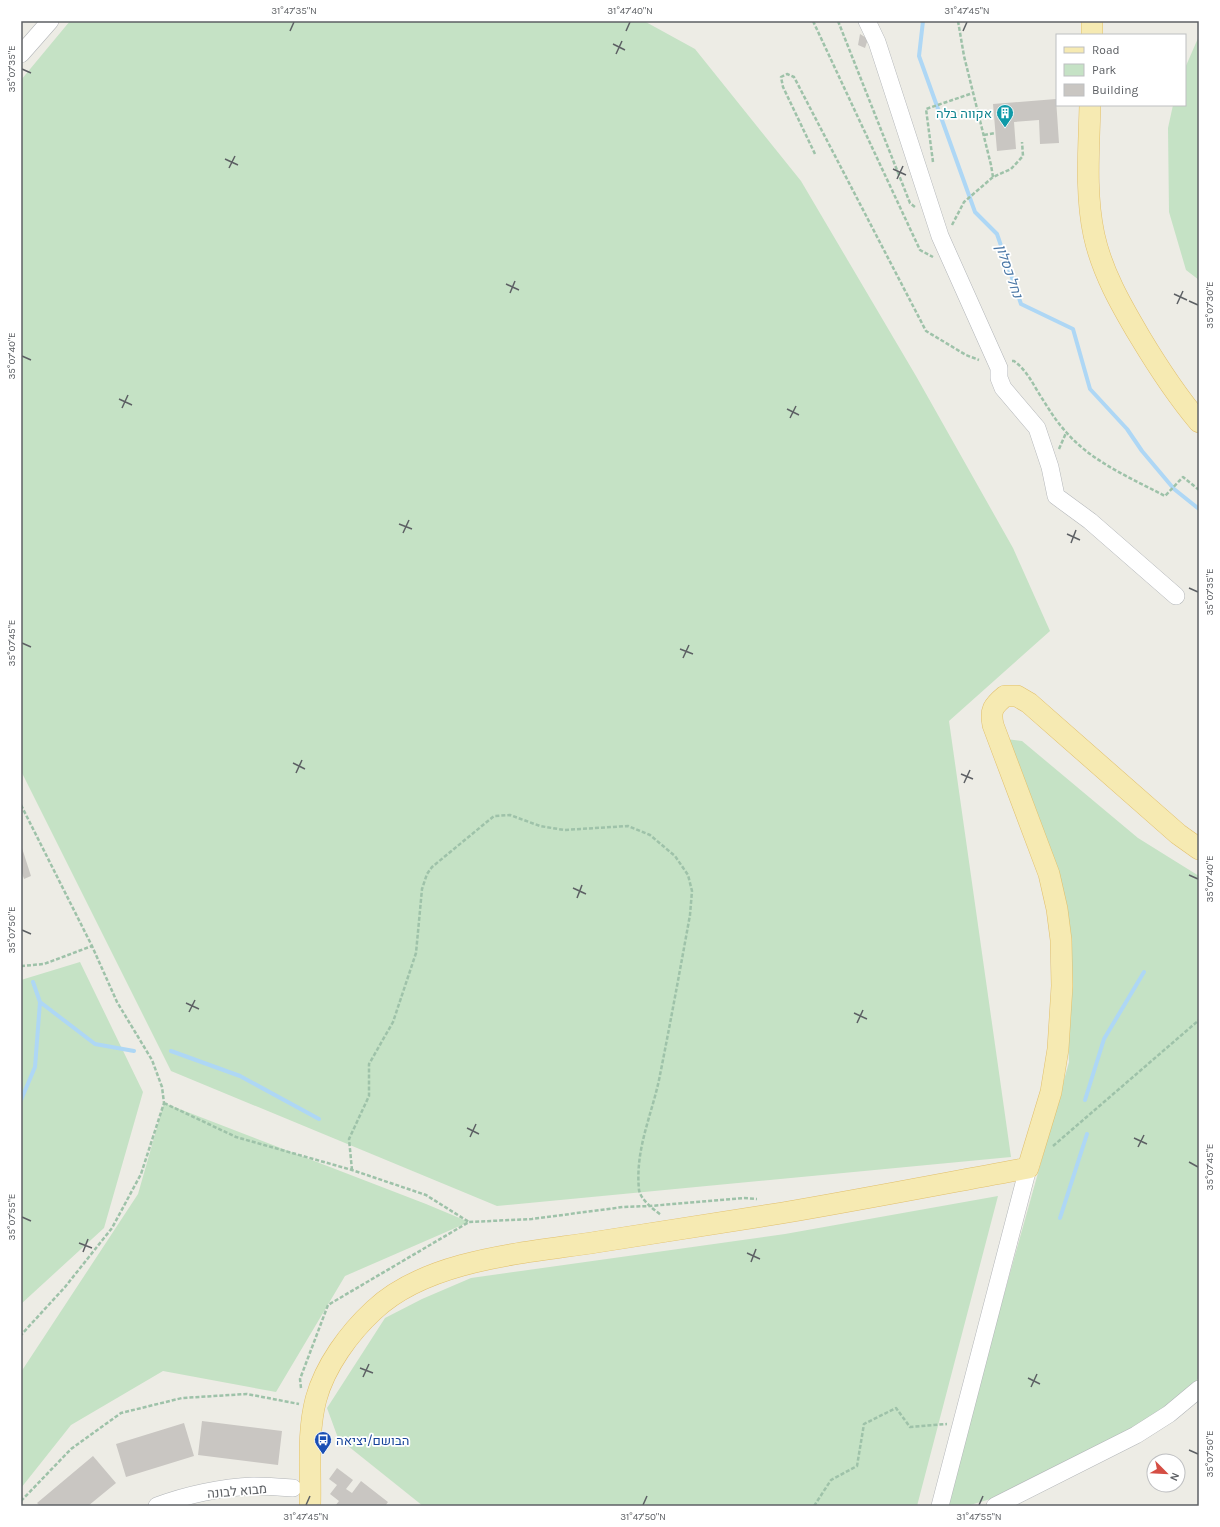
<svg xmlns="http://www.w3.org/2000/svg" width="1220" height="1527" font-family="Karla,Heebo,sans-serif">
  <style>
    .green { fill: #c5e2c5 }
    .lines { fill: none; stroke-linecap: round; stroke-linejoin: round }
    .stream { stroke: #aed7f5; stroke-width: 4 }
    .building { fill: #c9c6c2 }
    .minor-casing { stroke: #b2b5b8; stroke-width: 18 }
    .major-casing { stroke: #e1bf6b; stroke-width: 22 }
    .path { stroke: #9ec2a9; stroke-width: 2.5; stroke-dasharray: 4 2; stroke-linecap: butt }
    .minor { stroke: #fff; stroke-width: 17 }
    .major { stroke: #f6eab2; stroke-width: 21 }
    .ticks { fill: none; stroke: #5d6064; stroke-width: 1.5 }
    .labels { text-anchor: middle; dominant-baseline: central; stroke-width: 3.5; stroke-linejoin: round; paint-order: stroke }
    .culture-label { font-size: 13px; fill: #0d838f; stroke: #fff; text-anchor: end }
    .transit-label { font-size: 13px; fill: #164399; stroke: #fff; text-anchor: start }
    .street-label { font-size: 13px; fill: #5d6064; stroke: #fff }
    .water-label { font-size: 14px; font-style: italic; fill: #4c78a6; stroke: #fff }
    .neatline { fill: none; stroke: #5d6064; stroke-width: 1.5 }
    .ticks-label { font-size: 10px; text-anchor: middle; fill: #5d6064 }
  </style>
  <rect width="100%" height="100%" fill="#edece5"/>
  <path class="green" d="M70 21H644L695 49 801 181 916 376 1013 548 1050 631 949 721 1011 1157 497 1206 171 1071 21 771V80Z
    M1199 36V280L1186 270 1169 212 1168 128 1173 105H1185V68Z
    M1006 739 1022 741 1138 838 1199 876V1377L1189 1391 1147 1420 1007 1494 967 1506H945L1069 1062 1062 905Z
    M80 962 143 1092 104 1228 21 1304V980Z
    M164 1103 426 1204 469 1222 345 1276 276 1392 163 1371 71 1425 21 1488V1372L138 1194Z
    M998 1196 917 1506H423L338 1438 327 1408 385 1318 422 1299 471 1278 785 1234Z"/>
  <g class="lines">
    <path class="stream" d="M923 21 919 56 975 212 997 234 1021 304 1073 329 1090 389 1127 429 1142 451 1174 489 1199 509
      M40 1002 95 1044 134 1051
      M171 1051 240 1076 319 1119
      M21 1100 35 1067 40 1002 33 982
      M1085 1100 1104 1039 1144 972
      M1060 1218 1087 1134"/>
  </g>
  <path class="building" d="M860 34 868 39 865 48 858 45Z
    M1056 99 1059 143 1040 144 1039 120 1014 122 1016 149 997 151 993 104Z
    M21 845 31 876 24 879 21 870Z
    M202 1421 282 1431 278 1465 198 1455Z
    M184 1423 194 1456 126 1477 116 1444Z
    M93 1456 116 1483 88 1506H40L37 1503Z
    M337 1468 353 1480 346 1489 352 1493 361 1481 388 1502 385 1506H335L339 1501 330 1494 337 1485 329 1479Z"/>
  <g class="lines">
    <defs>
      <path id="minor" d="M867 21 877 42 940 236 999 368V378L1003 388 1037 428 1050 467 1056 496 1090 521 1176 596
        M21 54 50 21
        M157 1506C185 1495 223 1487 253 1486 266 1486 280 1487 293 1488
        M940 1506 1028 1168
        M995 1506 1136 1435 1169 1414 1199 1389"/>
      <path id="major" d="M1092 35V21
        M1090 105C1089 148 1085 193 1094 235 1102 272 1121 305 1140 337 1158 367 1177 396 1199 422
        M310 1506C311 1471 307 1433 316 1399 325 1366 349 1333 374 1310 428 1259 526 1253 597 1242 658 1232 720 1223 782 1213 864 1199 946 1183 1028 1168L1051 1092 1058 1049 1062 986 1061 940 1057 909 1049 874 993 725C990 710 993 706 1005 696H1017L1029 703 1178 834 1199 849"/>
    </defs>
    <use href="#minor" class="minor-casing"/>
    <use href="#major" class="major-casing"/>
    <path class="path" d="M813 21 920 250 933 257
      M838 21 910 203 915 207
      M958 21 964 56 991 165 993 177
      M984 135 995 133
      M815 154 783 87 781 77 787 74 794 77 926 331 966 355 979 360
      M933 162 926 109 973 93
      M952 225 964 202 993 177 1011 169 1023 156 1022 142
      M1012 361H1014C1025 369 1031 380 1038 392 1047 406 1055 420 1066 432 1092 462 1131 478 1165 496L1183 477 1199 490
      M1059 449 1066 433
      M21 805 92 946 117 1002 152 1060 162 1087 164 1103 141 1174 112 1228 65 1287 21 1335
      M21 966 44 964 92 946
      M164 1103 236 1137 352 1170 426 1195 469 1222
      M1053 1146 1199 1020
      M352 1170 349 1139 369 1096V1064L393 1022 416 953 422 889 427 874 432 867 494 816 510 815 540 826 564 830 628 826 650 835 675 856 688 875 692 891 690 915C680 970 670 1025 659 1080 651 1117 635 1150 639 1190 641 1200 653 1209 661 1215
      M301 1388 300 1379 328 1305 469 1222 532 1219 623 1207 650 1206 744 1198 757 1199
      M21 1501 71 1449 121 1413 182 1398 247 1394 299 1404
      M814 1506 831 1480 857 1466 864 1424 896 1408 910 1427 947 1424"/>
    <use href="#minor" class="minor"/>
    <use href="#major" class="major"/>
  </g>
  <path class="ticks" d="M290 31 294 22M626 31 630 22M963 31 967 22M613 44 625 50M616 54 622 41M22 69 31 73M225 159 238 165M229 168 235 156M893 169 906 175M897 179 903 166M506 284 519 290M510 293 515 281M1174 294 1187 300M1189 301 1198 305M1177 304 1183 291M22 356 31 360M119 399 132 405M122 408 128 395M787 409 799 415M790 418 796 406M399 524 412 529M403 533 409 520M1067 534 1080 540M1071 543 1076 530M1189 588 1198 592M22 643 31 647M680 649 693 654M683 658 689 645M293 763 305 769M296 773 302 760M961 774 973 779M964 783 970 770M1189 875 1198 879M573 888 586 894M577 898 582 885M22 930 31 934M186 1003 199 1009M189 1012 195 1000M854 1013 867 1019M857 1023 863 1010M467 1128 479 1134M470 1137 476 1124M1134 1138 1147 1144M1138 1147 1144 1135M1189 1162 1198 1167M22 1217 31 1221M79 1243 92 1248M83 1252 88 1239M747 1253 760 1259M751 1262 756 1249M360 1368 373 1373M363 1377 369 1364M1028 1378 1040 1384M1031 1387 1037 1374M1189 1450 1198 1454M306 1505 310 1496M643 1505 647 1496M979 1505 983 1496"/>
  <defs>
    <symbol id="building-pin" viewBox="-11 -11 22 30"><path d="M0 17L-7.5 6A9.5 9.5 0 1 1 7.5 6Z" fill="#0f9aa8" stroke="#fff"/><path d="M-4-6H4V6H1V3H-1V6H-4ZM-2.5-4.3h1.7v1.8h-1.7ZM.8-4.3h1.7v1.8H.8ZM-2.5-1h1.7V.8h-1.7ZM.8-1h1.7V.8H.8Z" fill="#fff"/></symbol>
    <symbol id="bus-pin" viewBox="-11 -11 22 30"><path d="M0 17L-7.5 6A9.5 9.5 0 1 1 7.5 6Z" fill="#1a4fb4" stroke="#fff"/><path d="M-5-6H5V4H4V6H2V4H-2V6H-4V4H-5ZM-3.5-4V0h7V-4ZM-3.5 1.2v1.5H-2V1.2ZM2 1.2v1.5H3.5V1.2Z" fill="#fff"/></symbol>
  </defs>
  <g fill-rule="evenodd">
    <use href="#building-pin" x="995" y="103" width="20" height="27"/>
    <use href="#bus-pin" x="313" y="1430" width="20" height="27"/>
  </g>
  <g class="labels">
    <g class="culture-label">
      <text x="992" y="113">אקווה בלה</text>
    </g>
    <g class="transit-label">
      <text x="336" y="1440">הבושם/יציאה</text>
    </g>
    <g class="street-label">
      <text transform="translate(237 1491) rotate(-5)">מבוא לבונה</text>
    </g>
    <g class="water-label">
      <text transform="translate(1009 271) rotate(71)">נחל כסלון</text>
    </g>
  </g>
  <rect width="1220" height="1527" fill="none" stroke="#ffffff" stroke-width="44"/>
  <rect x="1056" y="34" width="130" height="72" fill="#ffffff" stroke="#bebfc1"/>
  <rect x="1064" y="47" width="20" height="6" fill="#f6eab2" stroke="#bebfc1"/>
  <text x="1092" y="54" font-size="12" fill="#5d6064">Road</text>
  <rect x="1064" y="64" width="20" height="12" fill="#c5e2c5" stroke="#bebfc1"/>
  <text x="1092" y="74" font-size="12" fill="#5d6064">Park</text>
  <rect x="1064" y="84" width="20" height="12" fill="#c9c6c2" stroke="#bebfc1"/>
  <text x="1092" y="94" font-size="12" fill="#5d6064">Building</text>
  <g transform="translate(1166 1473) rotate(114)"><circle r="19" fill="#ffffff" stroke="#bebfc1"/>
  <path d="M0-3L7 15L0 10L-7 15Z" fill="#d54e44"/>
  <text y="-6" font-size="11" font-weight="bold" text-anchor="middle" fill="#5d6064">N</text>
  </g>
  <rect x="22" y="22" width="1176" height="1483" class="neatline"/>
  <g class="ticks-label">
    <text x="294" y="14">31°47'35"N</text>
    <text x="630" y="14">31°47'40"N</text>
    <text x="967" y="14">31°47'45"N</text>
    <text transform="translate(11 69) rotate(-90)" y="4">35°07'35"E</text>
    <text transform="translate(1209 305) rotate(-90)" y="4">35°07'30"E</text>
    <text transform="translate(11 356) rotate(-90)" y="4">35°07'40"E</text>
    <text transform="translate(1209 592) rotate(-90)" y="4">35°07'35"E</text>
    <text transform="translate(11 643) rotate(-90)" y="4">35°07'45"E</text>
    <text transform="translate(1209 879) rotate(-90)" y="4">35°07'40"E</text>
    <text transform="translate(11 930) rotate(-90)" y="4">35°07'50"E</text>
    <text transform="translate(1209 1167) rotate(-90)" y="4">35°07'45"E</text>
    <text transform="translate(11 1217) rotate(-90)" y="4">35°07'55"E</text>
    <text transform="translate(1209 1454) rotate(-90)" y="4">35°07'50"E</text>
    <text x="306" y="1520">31°47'45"N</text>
    <text x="643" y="1520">31°47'50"N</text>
    <text x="979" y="1520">31°47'55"N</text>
  </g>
</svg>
